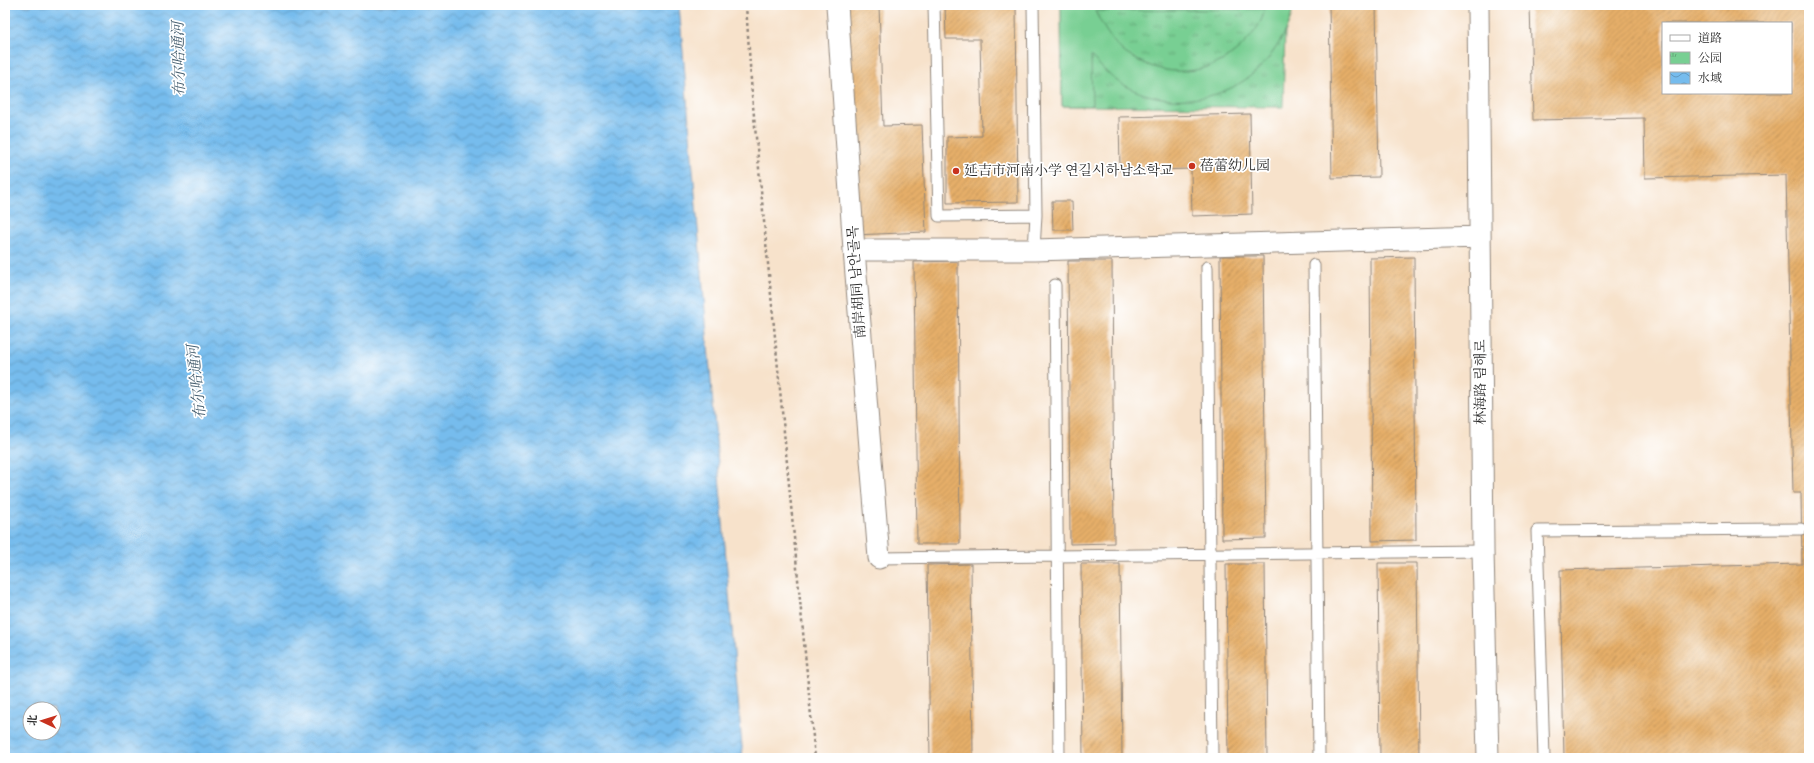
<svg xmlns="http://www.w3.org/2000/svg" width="1814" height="763" font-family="'IM FELL English','Noto Serif SC','Noto Serif KR',serif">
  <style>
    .park { fill: url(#park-tufts); stroke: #527d5f }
    .garden { fill: #78cf93; stroke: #527d5f; fill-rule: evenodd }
    .water { fill: url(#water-waves); stroke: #50748c; fill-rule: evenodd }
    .building { fill: url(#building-hatch); fill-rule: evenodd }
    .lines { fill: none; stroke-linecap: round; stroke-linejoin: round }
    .lane-casing { stroke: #91867b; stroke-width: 13 }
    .street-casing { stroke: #91867b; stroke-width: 23 }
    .path { stroke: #91867b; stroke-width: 2.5; stroke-dasharray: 3 3; stroke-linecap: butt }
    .lane { stroke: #fff; stroke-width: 11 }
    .street { stroke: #fff; stroke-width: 21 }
    .poi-dot { fill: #c8321e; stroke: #fff; stroke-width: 1.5 }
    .labels { text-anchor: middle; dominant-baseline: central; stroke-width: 3.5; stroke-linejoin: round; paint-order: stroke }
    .poi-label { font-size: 14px; fill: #2b2b2b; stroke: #fff; text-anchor: start }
    .street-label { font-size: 14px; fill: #2b2b2b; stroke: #fff }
    .water-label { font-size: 15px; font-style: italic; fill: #455e6f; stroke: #fff }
  </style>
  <defs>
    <pattern id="park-tufts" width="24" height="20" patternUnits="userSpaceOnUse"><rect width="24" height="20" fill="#78cf93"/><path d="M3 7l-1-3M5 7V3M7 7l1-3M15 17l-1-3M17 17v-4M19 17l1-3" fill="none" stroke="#63a878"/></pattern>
    <pattern id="water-waves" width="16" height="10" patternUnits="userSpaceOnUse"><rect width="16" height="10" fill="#76bced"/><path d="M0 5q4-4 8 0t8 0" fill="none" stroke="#6199c0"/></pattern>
    <pattern id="building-hatch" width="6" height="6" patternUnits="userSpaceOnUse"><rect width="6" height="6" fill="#e6af69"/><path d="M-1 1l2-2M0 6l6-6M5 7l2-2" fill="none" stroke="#bb8f57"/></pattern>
  </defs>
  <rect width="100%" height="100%" fill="#fff"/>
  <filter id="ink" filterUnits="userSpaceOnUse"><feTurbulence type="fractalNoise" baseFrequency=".025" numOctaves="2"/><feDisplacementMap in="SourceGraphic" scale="8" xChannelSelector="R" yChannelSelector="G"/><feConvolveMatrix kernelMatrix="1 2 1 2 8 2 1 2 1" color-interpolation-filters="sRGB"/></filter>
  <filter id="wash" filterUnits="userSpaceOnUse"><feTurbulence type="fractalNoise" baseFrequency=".012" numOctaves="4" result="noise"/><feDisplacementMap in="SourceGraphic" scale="16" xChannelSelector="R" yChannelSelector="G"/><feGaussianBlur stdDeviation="0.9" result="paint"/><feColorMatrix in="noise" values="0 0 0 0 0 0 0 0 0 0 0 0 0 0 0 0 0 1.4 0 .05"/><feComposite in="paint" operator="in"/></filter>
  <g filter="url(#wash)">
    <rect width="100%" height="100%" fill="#f7e2cb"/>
    <path class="park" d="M1061 5H1293L1285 31 1283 107 1062 106Z"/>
    <path class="garden" d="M1061 5H1293C1292 22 1282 39 1273 52 1240 100 1175 112 1125 86 1112 79 1101 67 1091 56L1092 106H1062ZM1265 9C1262 24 1251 37 1241 47 1213 74 1172 78 1139 61 1134 58 1129 56 1125 53 1111 41 1103 27 1095 11Z"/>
    <path class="water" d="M5 5H679L743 758H5ZM30 709H54V733H30Z"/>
    <g id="blocks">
      <path class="building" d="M846 5H879L883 126 922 125 926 232 853 235Z
        M945 5H1016L1018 202 947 203V137L982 136 980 39H946Z
        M1329 5H1376L1379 177 1332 178Z
        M1530 5H1809V758H1564L1560 570 1802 564 1801 493H1793L1786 175 1645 178 1644 118 1533 120ZM1663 23H1791V93H1663Z
        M1250 114 1252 214 1192 216 1191 169 1120 171 1119 117Z
        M1052 201H1072L1073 230H1053Z
        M1220 256H1263L1266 538 1222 539Z
        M1414 257 1416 540 1372 541 1370 258Z
        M958 261 960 544H917L914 262Z
        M1068 261H1112L1114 543 1070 544Z
        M1378 563H1417L1419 758H1380Z
        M971 564 973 758H930L927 565Z
        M1081 564H1120L1122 758H1083Z
        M1226 564H1265L1267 758H1228Z"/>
    </g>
  </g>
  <g filter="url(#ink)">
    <use href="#blocks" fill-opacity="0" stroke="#91867b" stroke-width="1"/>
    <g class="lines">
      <defs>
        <path id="lane" d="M934 5 939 216 1036 215
          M1033 5 1036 215 1034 250
          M1314 265 1319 758
          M1207 267 1212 758
          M1055 285 1059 758
          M879 558 1483 551
          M1544 758 1537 531 1801 529"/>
        <path id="street" d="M837 5 854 250 879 558
          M1478 5 1483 551 1488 758
          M854 250H1034L1480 237"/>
      </defs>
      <use href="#lane" class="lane-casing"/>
      <use href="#street" class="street-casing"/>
      <path class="path" d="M746 5 752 95 815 758"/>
      <use href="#lane" class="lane"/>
      <use href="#street" class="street"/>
    </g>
  </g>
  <g class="poi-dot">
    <circle cx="1192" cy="166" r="4"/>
    <circle cx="956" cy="171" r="4"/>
  </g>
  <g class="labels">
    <g class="poi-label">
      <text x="1200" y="166">蓓蕾幼儿园</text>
      <text x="964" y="171">延吉市河南小学 연길시하남소학교</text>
    </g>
    <g class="street-label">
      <text transform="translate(857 282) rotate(-94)">南岸胡同 남안골목</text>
      <text transform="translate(1481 382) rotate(-90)">林海路 림해로</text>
    </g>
    <g class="water-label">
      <text transform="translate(179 59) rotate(-91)">布尔哈通河</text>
      <text transform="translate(197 382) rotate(-96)">布尔哈通河</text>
    </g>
  </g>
  <rect width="1814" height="763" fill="none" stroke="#fff" stroke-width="20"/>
  <rect x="1662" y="22" width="130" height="72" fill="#ffffff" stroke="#aaaaaa"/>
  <rect x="1670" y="35" width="20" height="6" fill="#ffffff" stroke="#aaaaaa"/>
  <text x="1698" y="42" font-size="12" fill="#2b2b2b">道路</text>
  <rect x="1670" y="52" width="20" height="12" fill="url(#park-tufts)" stroke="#aaaaaa"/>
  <text x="1698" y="62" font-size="12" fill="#2b2b2b">公园</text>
  <rect x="1670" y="72" width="20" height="12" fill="url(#water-waves)" stroke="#aaaaaa"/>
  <text x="1698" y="82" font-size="12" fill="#2b2b2b">水域</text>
  <g transform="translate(42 721) rotate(274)"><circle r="19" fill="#ffffff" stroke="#aaaaaa"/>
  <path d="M0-3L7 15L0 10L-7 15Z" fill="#c8321e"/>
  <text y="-6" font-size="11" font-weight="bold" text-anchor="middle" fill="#2b2b2b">北</text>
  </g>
</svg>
